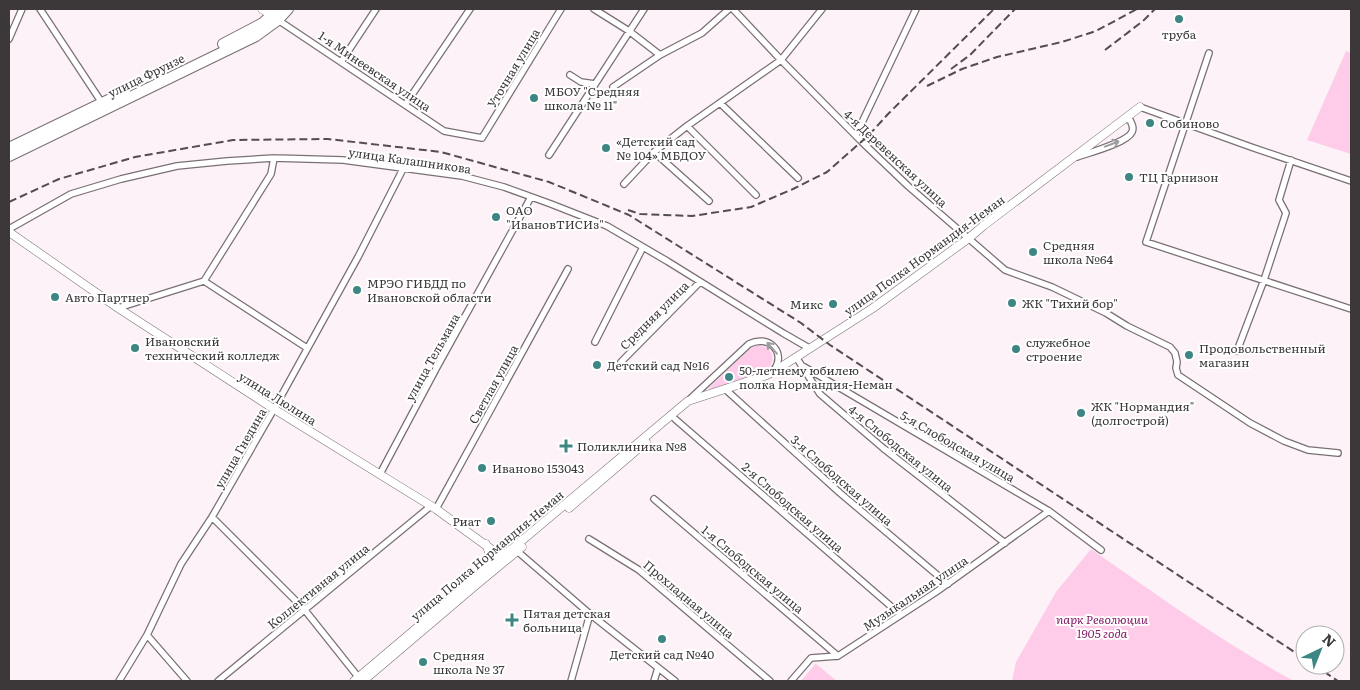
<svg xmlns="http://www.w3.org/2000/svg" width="1360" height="690" font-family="Literata,serif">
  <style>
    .green { fill: #fecce9 }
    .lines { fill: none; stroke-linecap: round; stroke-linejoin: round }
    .street-casing { stroke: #797075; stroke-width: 8 }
    .secondary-casing { stroke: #797075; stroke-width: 9 }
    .highway-casing { stroke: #797075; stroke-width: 12 }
    .street { stroke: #fff; stroke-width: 5.5 }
    .secondary { stroke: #fff; stroke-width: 8 }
    .highway { stroke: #fff; stroke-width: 10 }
    .rail { stroke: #524e50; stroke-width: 2; stroke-dasharray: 8 4; stroke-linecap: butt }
    .oneway { stroke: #9e9c9c }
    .poi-dot { fill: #3d8683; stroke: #fff; stroke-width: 2 }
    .labels { text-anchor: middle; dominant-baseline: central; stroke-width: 4; stroke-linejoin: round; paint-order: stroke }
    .poi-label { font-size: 12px; fill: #3c383a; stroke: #fff; text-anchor: start }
    .street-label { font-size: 12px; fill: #3c383a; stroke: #fff }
    .park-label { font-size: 12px; font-style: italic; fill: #841e66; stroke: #fff }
  </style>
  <rect width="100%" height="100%" fill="#fdf2f8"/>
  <path class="green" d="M1346 51 1351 53V154L1307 140Z
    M757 345C774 346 778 363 764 372L712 390 709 389 710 387 749 349Z
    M1091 549C1157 595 1223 643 1294 681H1012L1016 662 1056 592Z
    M816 663V664L837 681H801Z"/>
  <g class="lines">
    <defs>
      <path id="street" d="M40 9 102 103
        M594 9 629 31 660 55
        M733 9 781 60 862 142 908 186 1005 270 1052 287 1106 313 1127 326 1170 347 1175 353 1177 362 1176 368 1178 375 1250 423 1284 441 1308 450 1338 453
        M278 20 444 131 482 138 561 9
        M9 39 22 9
        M1209 53 1146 242 1351 309
        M341 62 376 9
        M570 75 581 82 595 84
        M613 87 660 55 702 33 729 9
        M720 103 798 178
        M405 105 470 9
        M1140 107 1251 147 1351 181
        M687 126 756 195
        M856 135 916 9
        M654 152 709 201
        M549 155 644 9
        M1077 157C1088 153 1127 143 1132 132 1134 128 1132 124 1130 120L1125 119
        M624 184 654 152 687 126 781 60 822 9
        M9 229 71 194 121 179 177 166 227 161 274 158 343 160 462 176 504 187 551 204 607 226 667 261 783 333 809 348
        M204 281 307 348
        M118 308 204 281 271 174 274 158
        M595 342 643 247
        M1237 351 1264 280 1286 213 1279 200 1291 160
        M796 357 820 394 883 448 1005 543
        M621 362 700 282
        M801 365 1049 511 1101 550
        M725 389 840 493 948 584
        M690 399 749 344C768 334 787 352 774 370
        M675 419 901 615
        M380 474 437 367 531 197
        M654 499 838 656
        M436 509 568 269
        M212 517 304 609 359 678
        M589 539 639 570 770 681
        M517 551 590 614 675 681
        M147 635 187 681
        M119 681 147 635 181 564 212 517 274 409 358 257 403 169
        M218 681 431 506
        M571 681 590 614
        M654 681 658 668
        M791 681 811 658 838 656 936 592 1049 511"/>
      <path id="secondary" d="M262 9 275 17
        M9 232 118 308 274 409 436 509 506 560
        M569 508 646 442
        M486 568C491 560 490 553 486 544
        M354 681 471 582 502 556 513 548 688 401 725 389 767 375 773 372 873 308 969 238 983 226 1140 107
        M363 681 476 585 522 547"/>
      <path id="highway" d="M223 44 263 23 278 9
        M9 148 125 92
        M9 156 256 36 278 20 288 9"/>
    </defs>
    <use href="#street" class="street-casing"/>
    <use href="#secondary" class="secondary-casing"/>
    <use href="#highway" class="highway-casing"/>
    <use href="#street" class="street"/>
    <use href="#secondary" class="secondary"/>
    <use href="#highway" class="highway"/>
    <path class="rail" d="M1105 50 1143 21 1155 9
      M951 69 970 55 1015 9
      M927 86 962 69 997 57 1062 42 1096 31 1137 9
      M9 202 59 179 135 157 233 140 328 139 441 152 549 182 629 215 801 323 830 345 1305 659
      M628 210 640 214 692 216 751 207 793 189 827 172 869 135 888 114 994 9
      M1314 665 1338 681"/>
  </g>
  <defs><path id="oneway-shaft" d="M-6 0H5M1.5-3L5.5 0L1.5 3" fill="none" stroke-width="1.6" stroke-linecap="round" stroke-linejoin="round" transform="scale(1.25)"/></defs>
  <g class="oneway">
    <use href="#oneway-shaft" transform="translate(1112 144) rotate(-21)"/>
    <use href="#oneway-shaft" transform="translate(772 348) rotate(-131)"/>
  </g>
  <g class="poi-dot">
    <circle cx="1179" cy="19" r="5"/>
    <circle cx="534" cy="98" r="5"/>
    <circle cx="1150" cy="123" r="5"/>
    <circle cx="606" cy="148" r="5"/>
    <circle cx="1129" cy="177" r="5"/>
    <circle cx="496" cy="217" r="5"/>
    <circle cx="1033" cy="252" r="5"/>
    <circle cx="357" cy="290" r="5"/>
    <circle cx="55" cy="297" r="5"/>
    <circle cx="1012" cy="303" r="5"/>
    <circle cx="833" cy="304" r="5"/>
    <circle cx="135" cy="348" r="5"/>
    <circle cx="1016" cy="349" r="5"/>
    <circle cx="1189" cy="355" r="5"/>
    <circle cx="597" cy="365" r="5"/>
    <circle cx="729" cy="377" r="5"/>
    <circle cx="1081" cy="413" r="5"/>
    <path d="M563.5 438.5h5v5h5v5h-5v5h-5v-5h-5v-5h5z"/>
    <circle cx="482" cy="468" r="5"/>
    <circle cx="491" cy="521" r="5"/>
    <path d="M509.5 612.5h5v5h5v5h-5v5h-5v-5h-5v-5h5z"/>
    <circle cx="662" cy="639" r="5"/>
    <circle cx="423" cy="662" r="5"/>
  </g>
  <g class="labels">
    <g class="poi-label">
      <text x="1179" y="34" text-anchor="middle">труба</text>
      <text x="544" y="91">МБОУ "Средняя<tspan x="544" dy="14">школа № 11"</tspan></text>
      <text x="1160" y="123">Собиново</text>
      <text x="616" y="141">«Детский сад<tspan x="616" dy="14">№ 104» МБДОУ</tspan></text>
      <text x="1139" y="177">ТЦ Гарнизон</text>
      <text x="506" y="210">ОАО<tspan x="506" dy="14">"ИвановТИСИз"</tspan></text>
      <text x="1043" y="245">Средняя<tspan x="1043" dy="14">школа №64</tspan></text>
      <text x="367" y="283">МРЭО ГИБДД по<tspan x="367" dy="14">Ивановской области</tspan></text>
      <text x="65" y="297">Авто Партнер</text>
      <text x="1022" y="303">ЖК "Тихий бор"</text>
      <text x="823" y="304" text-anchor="end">Микс</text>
      <text x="145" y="341">Ивановский<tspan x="145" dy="14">технический колледж</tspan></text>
      <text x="1026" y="342">служебное<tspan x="1026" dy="14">строение</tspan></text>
      <text x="1199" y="348">Продовольственный<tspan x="1199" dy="14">магазин</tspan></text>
      <text x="607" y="365">Детский сад №16</text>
      <text x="739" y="370">50-летнему юбилею<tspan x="739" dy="14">полка Нормандия-Неман</tspan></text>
      <text x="1091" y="406">ЖК "Нормандия"<tspan x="1091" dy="14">(долгострой)</tspan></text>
      <text x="577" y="446">Поликлиника №8</text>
      <text x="492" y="468">Иваново 153043</text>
      <text x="481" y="521" text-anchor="end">Риат</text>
      <text x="523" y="613">Пятая детская<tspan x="523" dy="14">больница</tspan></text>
      <text x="662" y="654" text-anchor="middle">Детский сад №40</text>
      <text x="433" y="655">Средняя<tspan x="433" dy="14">школа № 37</tspan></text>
    </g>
    <g class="street-label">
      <text transform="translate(513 68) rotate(-59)">Уточная улица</text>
      <text transform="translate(375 71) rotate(34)">1-я Минеевская улица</text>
      <text transform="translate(146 75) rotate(-26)">улица Фрунзе</text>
      <text transform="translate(896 158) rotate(43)">4-я Деревенская улица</text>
      <text transform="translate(410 160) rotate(8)">улица Калашникова</text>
      <text transform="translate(924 255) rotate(-36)">улица Полка Нормандия-Неман</text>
      <text transform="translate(654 315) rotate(-45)">Средняя улица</text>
      <text transform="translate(432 357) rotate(-61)">улица Тельмана</text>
      <text transform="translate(493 384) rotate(-61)">Светлая улица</text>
      <text transform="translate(278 398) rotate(32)">улица Люлина</text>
      <text transform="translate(958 446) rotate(30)">5-я Слободская улица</text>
      <text transform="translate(240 448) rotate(-60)">улица Гнедина</text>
      <text transform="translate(901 448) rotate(39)">4-я Слободская улица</text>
      <text transform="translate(842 480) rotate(41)">3-я Слободская улица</text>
      <text transform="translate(793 507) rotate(41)">2-я Слободская улица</text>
      <text transform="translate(487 555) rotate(-40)">улица Полка Нормандия-Неман</text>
      <text transform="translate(753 569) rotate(40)">1-я Слободская улица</text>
      <text transform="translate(318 586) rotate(-39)">Коллективная улица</text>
      <text transform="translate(915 593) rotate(-34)">Музыкальная улица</text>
      <text transform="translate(689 599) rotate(40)">Прохладная улица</text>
    </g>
    <g class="park-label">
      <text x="1102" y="619">парк Революции<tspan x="1102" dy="14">1905 года</tspan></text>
    </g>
  </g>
  <rect width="1360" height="690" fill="none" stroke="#3c383a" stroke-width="20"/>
  <g transform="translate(1320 650) rotate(43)"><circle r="24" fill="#ffffff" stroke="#b1afb0"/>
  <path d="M0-4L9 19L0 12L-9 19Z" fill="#3d8683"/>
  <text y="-8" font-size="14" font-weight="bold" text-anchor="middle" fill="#3c383a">N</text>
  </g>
</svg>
